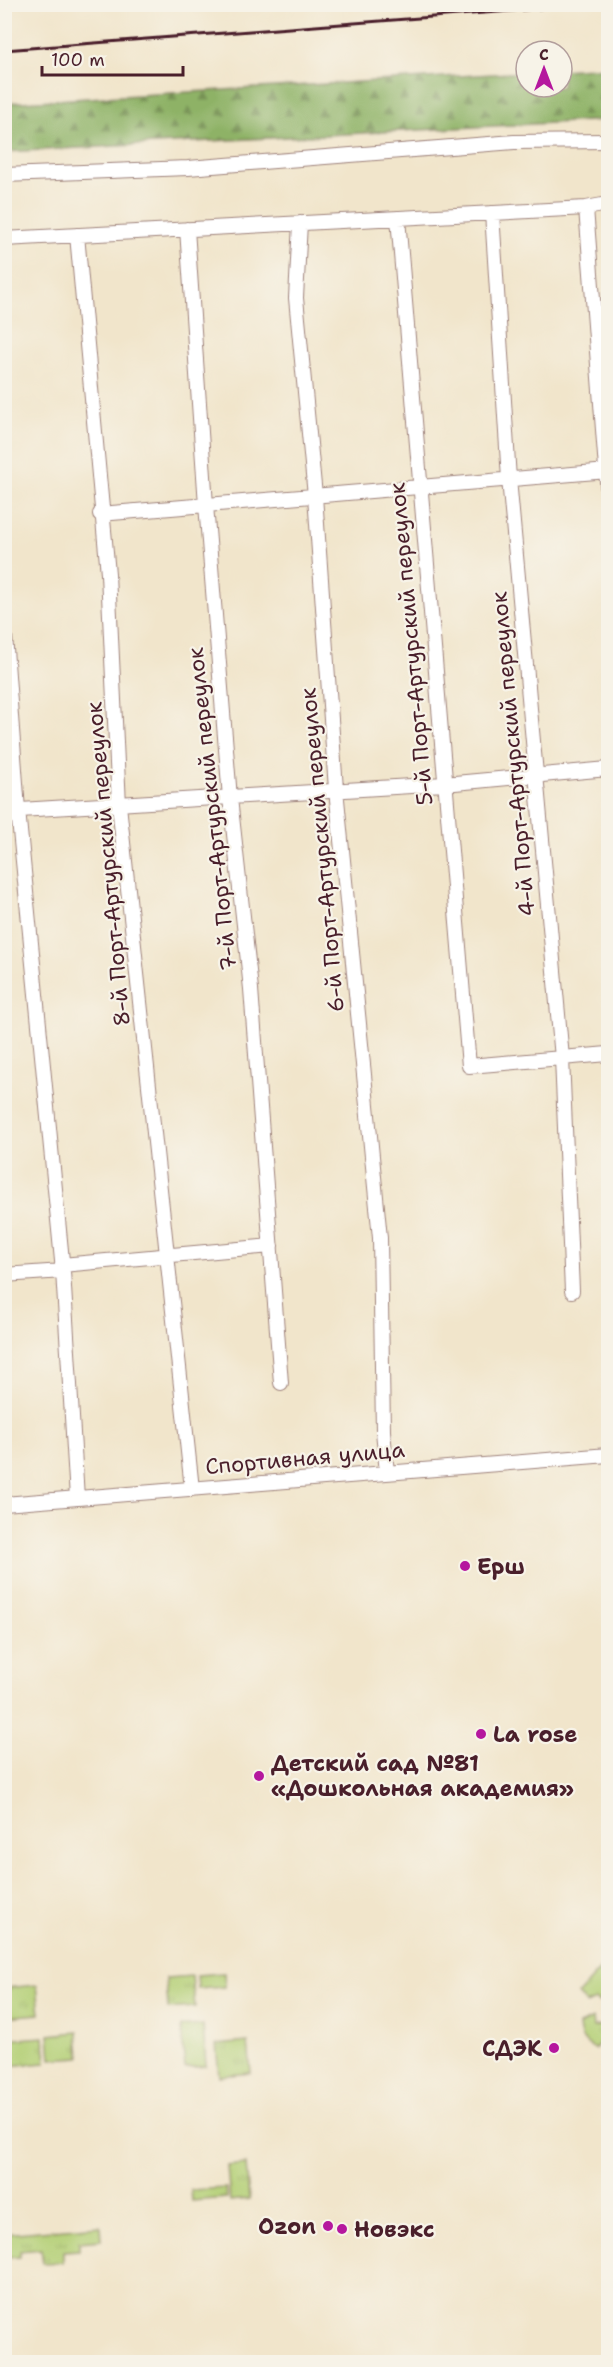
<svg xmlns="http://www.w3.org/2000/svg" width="613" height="2367" font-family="'Shantell Sans',sans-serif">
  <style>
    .green { fill: #b3cf75; stroke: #7e7750; stroke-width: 1.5 }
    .forest { fill: url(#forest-firs); stroke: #6c6848; stroke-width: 1.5 }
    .park { fill: url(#park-tufts); stroke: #7e7750; stroke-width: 1.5 }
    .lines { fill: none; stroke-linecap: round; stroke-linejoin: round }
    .minor-casing { stroke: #9e827b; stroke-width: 16 }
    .minor { stroke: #fff; stroke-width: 14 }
    .rail { stroke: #4a1f2b; stroke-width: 3 }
    .poi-dot { fill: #b5179e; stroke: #f7f3e8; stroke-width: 2 }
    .labels { text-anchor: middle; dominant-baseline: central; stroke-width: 4.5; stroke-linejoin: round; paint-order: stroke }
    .street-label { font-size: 22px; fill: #4a1f2b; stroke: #f7f3e8 }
    .poi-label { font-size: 22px; font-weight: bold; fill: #4a1f2b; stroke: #f7f3e8; text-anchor: start }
  </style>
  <defs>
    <pattern id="forest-firs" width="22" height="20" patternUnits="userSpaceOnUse" patternTransform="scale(1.5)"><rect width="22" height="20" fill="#8eb266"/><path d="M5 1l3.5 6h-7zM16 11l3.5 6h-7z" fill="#769054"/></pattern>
    <pattern id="park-tufts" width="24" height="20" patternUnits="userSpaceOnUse" patternTransform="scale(1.5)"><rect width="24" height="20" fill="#b3cf75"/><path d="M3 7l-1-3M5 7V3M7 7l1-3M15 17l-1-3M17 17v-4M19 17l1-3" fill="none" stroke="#9bb165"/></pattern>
  </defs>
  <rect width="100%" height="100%" fill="#f7f3e8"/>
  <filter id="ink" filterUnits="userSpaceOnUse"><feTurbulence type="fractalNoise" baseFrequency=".0167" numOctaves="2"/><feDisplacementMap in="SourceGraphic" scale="12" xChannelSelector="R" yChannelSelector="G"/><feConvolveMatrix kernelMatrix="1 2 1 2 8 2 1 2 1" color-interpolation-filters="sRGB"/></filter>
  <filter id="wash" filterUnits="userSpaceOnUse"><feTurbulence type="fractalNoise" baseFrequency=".008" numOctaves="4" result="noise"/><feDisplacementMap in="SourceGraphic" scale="24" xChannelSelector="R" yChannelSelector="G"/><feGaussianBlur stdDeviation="1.35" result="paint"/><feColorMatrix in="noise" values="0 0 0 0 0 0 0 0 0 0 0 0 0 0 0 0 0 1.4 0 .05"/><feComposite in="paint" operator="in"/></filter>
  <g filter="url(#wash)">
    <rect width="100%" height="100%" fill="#f1e5cb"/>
    <path class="green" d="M203 2025 206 2066 185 2068 181 2027Z"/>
    <path class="forest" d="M608 67V120L5 152V103L526 72V87H562V70Z"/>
    <path class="park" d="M604 1965 608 1969V1990L599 2003 595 2000 586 2004 578 1994Z
      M224 1973 225 1987 198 1989 197 1975Z
      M192 1976 195 2007 168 2009 166 1978Z
      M37 1985 40 2014 5 2017V1988Z
      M593 2019 594 2027 604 2025 605 2035 595 2049C584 2043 580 2038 579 2025Z
      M78 2032 80 2057 51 2059 49 2035Z
      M44 2037 46 2063 5 2066V2040Z
      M248 2042 251 2073 219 2076 216 2045Z
      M246 2164 249 2199 230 2201 227 2166Z
      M226 2188 227 2198 192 2201 191 2190Z
      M100 2226 101 2240 79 2242V2250L63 2251V2262L43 2263 41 2249 20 2251V2257L5 2258V2234Z"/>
  </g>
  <g filter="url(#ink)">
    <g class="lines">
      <defs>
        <path id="minor" d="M4 175 188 168 514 142 608 141
          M586 208 608 495
          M492 213 509 479 562 1058 572 1291
          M398 218 469 1066 608 1054
          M300 223 296 298 315 496 336 789 380 1238 383 1431 387 1473
          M187 229 206 505 230 798 251 989 281 1383
          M77 235 108 574 119 805 192 1489
          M4 239 586 208 608 204
          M100 514 608 471
          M4 622 18 810 63 1271 77 1498
          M4 811 444 784 608 769
          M62 1265 271 1246
          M4 1275 63 1271
          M4 1504 608 1455"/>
      </defs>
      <use href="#minor" class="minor-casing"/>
      <use href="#minor" class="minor"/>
      <path class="rail" d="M4 50 600 4"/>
    </g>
  </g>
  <g class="poi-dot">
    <circle cx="465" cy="1566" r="6"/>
    <circle cx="481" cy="1734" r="6"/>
    <circle cx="259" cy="1776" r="6"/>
    <circle cx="554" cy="2048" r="6"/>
    <circle cx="328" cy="2226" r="6"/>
    <circle cx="342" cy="2229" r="6"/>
  </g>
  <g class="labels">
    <g class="street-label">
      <text transform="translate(411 644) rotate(-95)">5-й Порт-Артурский переулок</text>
      <text transform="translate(513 754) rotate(-95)">4-й Порт-Артурский переулок</text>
      <text transform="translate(212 809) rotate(-96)">7-й Порт-Артурский переулок</text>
      <text transform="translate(322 850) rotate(-95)">6-й Порт-Артурский переулок</text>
      <text transform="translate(108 864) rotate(-95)">8-й Порт-Артурский переулок</text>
      <text transform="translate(305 1458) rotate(-5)">Спортивная улица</text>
    </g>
    <g class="poi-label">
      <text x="477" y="1566">Ерш</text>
      <text x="493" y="1734">La rose</text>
      <text x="271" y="1763">Детский сад №81<tspan x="271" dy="25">«Дошкольная академия»</tspan></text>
      <text x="542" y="2048" text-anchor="end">СДЭК</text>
      <text x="316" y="2226" text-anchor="end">Ozon</text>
      <text x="354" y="2229">Новэкс</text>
    </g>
  </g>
  <rect width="613" height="2367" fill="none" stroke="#f7f3e8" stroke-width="24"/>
  <g transform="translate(544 69)"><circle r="28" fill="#f7f3e8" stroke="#b29e9c" stroke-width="1.5"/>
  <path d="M0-4.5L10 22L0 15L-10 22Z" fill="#b5179e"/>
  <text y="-9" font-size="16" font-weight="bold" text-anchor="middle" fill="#4a1f2b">С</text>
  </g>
  <path d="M42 66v9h141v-9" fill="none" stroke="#4a1f2b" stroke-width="3"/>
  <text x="51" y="66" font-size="18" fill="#4a1f2b" stroke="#f7f3e8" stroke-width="4.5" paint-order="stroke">100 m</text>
</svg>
